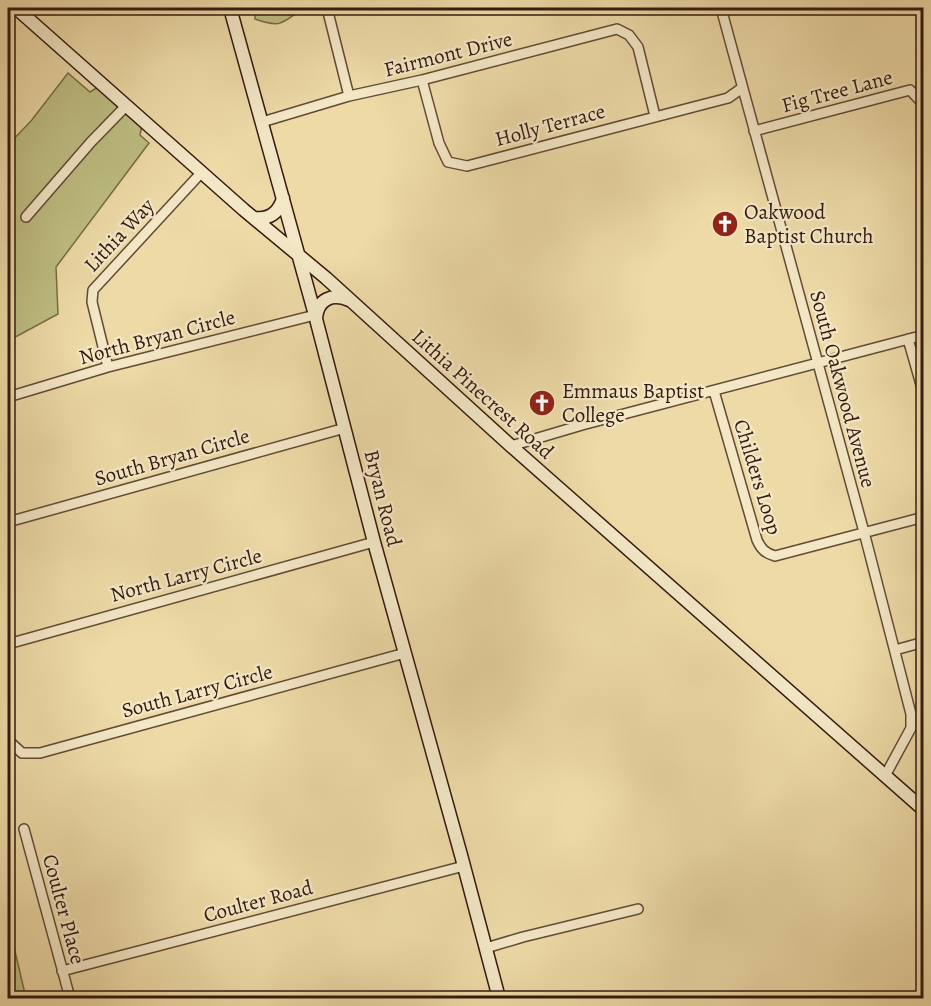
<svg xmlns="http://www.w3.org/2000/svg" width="931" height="1006" font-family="Alegreya,serif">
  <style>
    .green { fill: #bebe83; stroke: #796c49; stroke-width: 1.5 }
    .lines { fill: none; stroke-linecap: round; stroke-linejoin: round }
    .street-casing { stroke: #624a35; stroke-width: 12 }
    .secondary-casing { stroke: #341a0f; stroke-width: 15 }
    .street { stroke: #f3e7c6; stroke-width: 9 }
    .secondary { stroke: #f3e7c6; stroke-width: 12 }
    .labels { text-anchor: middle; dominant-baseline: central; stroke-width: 4.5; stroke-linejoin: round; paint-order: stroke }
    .street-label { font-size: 21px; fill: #341a0f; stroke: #f3e7c6 }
    .poi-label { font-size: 21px; fill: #341a0f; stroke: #f3e7c6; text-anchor: start }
  </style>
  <rect width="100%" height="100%" fill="#eddaa7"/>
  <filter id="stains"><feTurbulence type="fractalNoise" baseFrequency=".00333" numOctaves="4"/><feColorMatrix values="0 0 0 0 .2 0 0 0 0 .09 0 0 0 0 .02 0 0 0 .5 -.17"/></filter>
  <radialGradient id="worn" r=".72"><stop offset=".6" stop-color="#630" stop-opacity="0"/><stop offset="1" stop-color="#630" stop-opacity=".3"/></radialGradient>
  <path class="green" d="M255 8H302V9C282 24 280 28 255 19Z
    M68 73 90 92 98 87 142 125 140 135 149 143 56 267 58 314 8 341V145L31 121Z
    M8 938 14 947 26 998H8Z"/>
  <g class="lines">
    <defs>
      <path id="street" d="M327 8 349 96
        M721 8 864 532 911 714V728L885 776
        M422 80 439 143 448 162 467 166 728 98 742 88
        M262 122 349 96 422 80 617 29 629 35 638 47 655 116
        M754 131 910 90 924 105
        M26 217 91 142 126 106
        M908 339 924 395
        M108 367 92 302 93 290 201 173
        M714 391 757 540C761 549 765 553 775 556L924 517
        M8 397 108 367 315 315
        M511 446 582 425 924 335
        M8 522 345 428
        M8 644 374 542
        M895 650 924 642
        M8 734 10 742 22 753H40L405 653
        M24 829 70 998
        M486 948 523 937 638 909
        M62 971 464 866"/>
      <path id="secondary" d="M16 8 244 210 326 278 511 446 924 810
        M230 8 315 315 374 542 461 855 499 998
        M254 218C269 220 279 213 283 198
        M316 318C318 299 332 293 349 300"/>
    </defs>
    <use href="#street" class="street-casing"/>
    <use href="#secondary" class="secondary-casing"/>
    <use href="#street" class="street"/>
    <use href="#secondary" class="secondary"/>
  </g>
  <defs>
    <symbol id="church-disc" viewBox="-11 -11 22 22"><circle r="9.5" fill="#8f2418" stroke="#f3e7c6"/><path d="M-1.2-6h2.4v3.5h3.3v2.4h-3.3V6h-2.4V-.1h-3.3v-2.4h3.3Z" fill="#fff"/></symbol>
  </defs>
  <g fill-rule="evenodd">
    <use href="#church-disc" x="710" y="209" width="30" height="30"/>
    <use href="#church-disc" x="527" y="388" width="30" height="30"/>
  </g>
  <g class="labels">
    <g class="street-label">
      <text transform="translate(448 54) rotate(-14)">Fairmont Drive</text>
      <text transform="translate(837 91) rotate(-15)">Fig Tree Lane</text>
      <text transform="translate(550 125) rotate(-15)">Holly Terrace</text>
      <text transform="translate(119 235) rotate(-47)">Lithia Way</text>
      <text transform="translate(157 337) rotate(-15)">North Bryan Circle</text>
      <text transform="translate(843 389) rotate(75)">South Oakwood Avenue</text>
      <text transform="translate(483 394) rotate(42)">Lithia Pinecrest Road</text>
      <text transform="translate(172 457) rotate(-16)">South Bryan Circle</text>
      <text transform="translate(758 477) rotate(73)">Childers Loop</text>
      <text transform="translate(383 498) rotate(76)">Bryan Road</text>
      <text transform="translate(186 575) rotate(-15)">North Larry Circle</text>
      <text transform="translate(197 691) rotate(-15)">South Larry Circle</text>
      <text transform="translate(258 901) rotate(-15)">Coulter Road</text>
      <text transform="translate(64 909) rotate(75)">Coulter Place</text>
    </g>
    <g class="poi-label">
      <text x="744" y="212">Oakwood<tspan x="744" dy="24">Baptist Church</tspan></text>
      <text x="562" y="391">Emmaus Baptist<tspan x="562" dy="24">College</tspan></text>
    </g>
  </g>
  <rect width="931" height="1006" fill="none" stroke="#eddaa7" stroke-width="30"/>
  <rect x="9" y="9" width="913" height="988" fill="none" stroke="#341a0f" stroke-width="3"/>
  <rect x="15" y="15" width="901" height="976" fill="none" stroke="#341a0f" stroke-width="1.5"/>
  <rect width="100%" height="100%" filter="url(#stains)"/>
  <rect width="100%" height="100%" fill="url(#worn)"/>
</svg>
